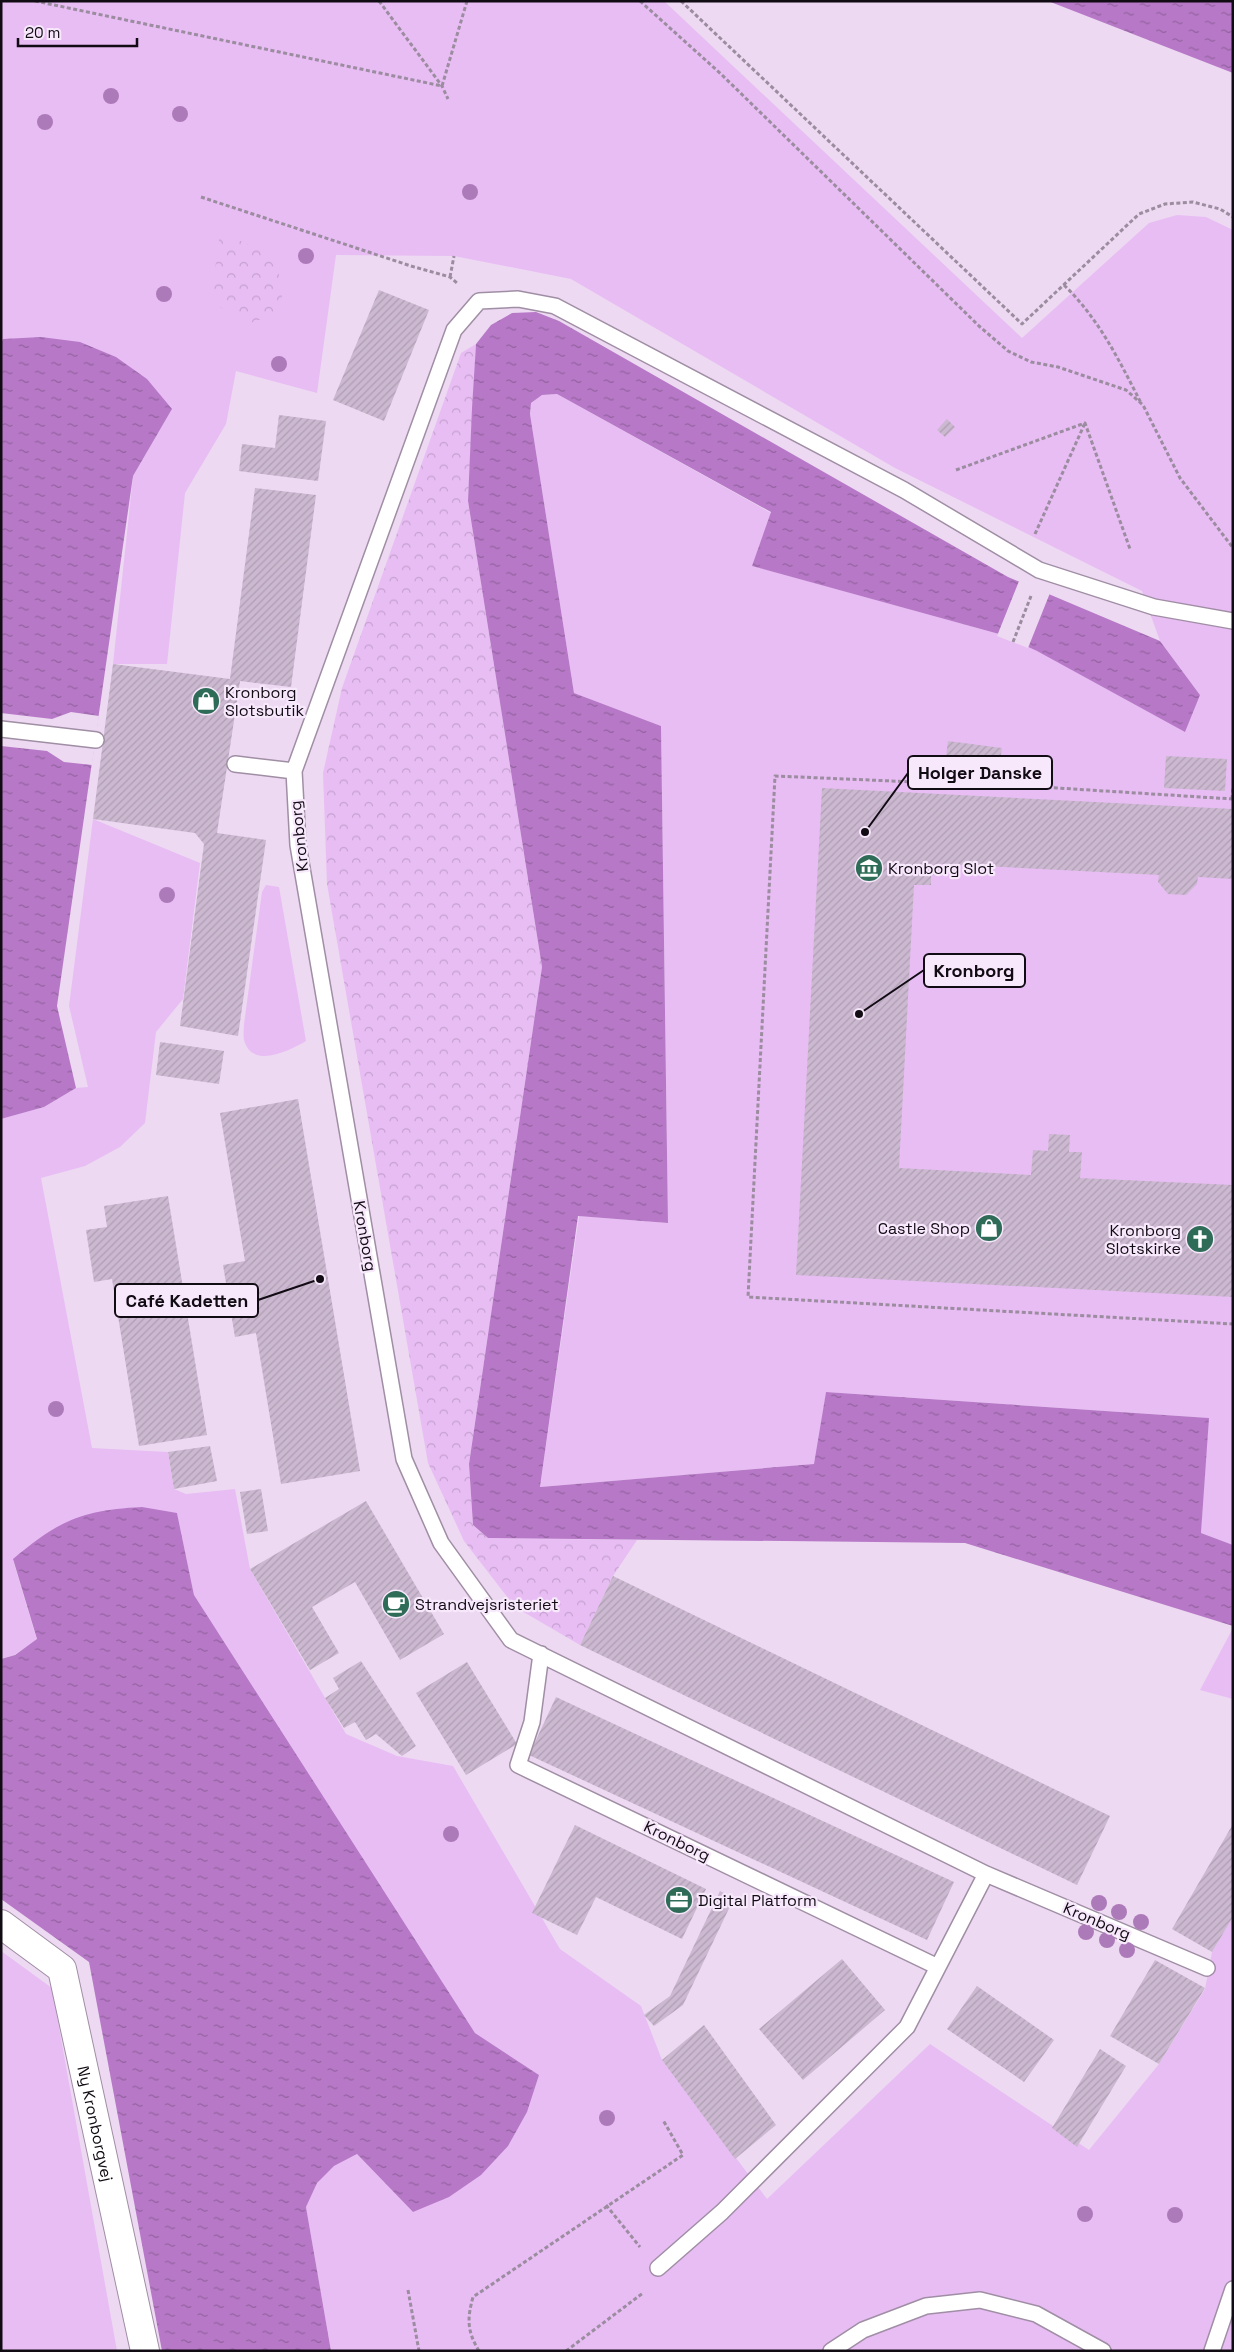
<svg xmlns="http://www.w3.org/2000/svg" width="1234" height="2352" font-family="'Space Grotesk',sans-serif">
  <style>
    .grass { fill: #e8bdf4 }
    .park { fill: url(#park-crowns) }
    .water { fill: url(#water-ripples) }
    .pier { fill: #edd9f2 }
    .building { fill: url(#building-hatch) }
    .lines { fill: none; stroke-linecap: round; stroke-linejoin: round }
    .lane-casing { stroke: #a08ea5; stroke-width: 18 }
    .street-casing { stroke: #a08ea5; stroke-width: 30 }
    .path { stroke: #9b8c9f; stroke-width: 3; stroke-dasharray: 4 2.5; stroke-linecap: butt }
    .lane { stroke: #fff; stroke-width: 15 }
    .street { stroke: #fff; stroke-width: 28 }
    .tree { fill: #ad7ab9 }
    .labels { text-anchor: middle; dominant-baseline: central; stroke-width: 4.5; stroke-linejoin: round; paint-order: stroke }
    .poi-label { font-size: 16px; fill: #110b13; stroke: #f8e8fc; text-anchor: start }
    .street-label { font-size: 16px; fill: #110b13; stroke: #f8e8fc }
    .leader { fill: none; stroke: #110b13; stroke-width: 2 }
    .callout-dot { fill: #110b13; stroke: #f8e8fc; stroke-width: 2 }
    .callout { fill: #f8e8fc; stroke: #110b13; stroke-width: 2 }
    .callout-label { font-size: 18px; text-anchor: middle; font-weight: bold; fill: #110b13 }
  </style>
  <defs>
    <pattern id="park-crowns" width="20" height="18" patternUnits="userSpaceOnUse" patternTransform="scale(1.25)"><rect width="20" height="18" fill="#e8bdf4"/><path d="M2 6a3 3 0 1 1 6 0M12 15a3 3 0 1 1 6 0" fill="none" stroke="#c6a1d0"/></pattern>
    <pattern id="water-ripples" width="26" height="14" patternUnits="userSpaceOnUse" patternTransform="scale(1.25)"><rect width="26" height="14" fill="#b779c7"/><path d="M2 4q2-2 4 0t4 0M15 11q2-2 4 0t4 0" fill="none" stroke="#9361a0"/></pattern>
    <pattern id="building-hatch" width="6" height="6" patternUnits="userSpaceOnUse" patternTransform="scale(1.25)"><rect width="6" height="6" fill="#ccb9d1"/><path d="M-1 1l2-2M0 6l6-6M5 7l2-2" fill="none" stroke="#ae9eb3"/></pattern>
  </defs>
  <rect width="100%" height="100%" fill="#edd9f2"/>
  <path class="grass" d="M1 1H664L1022 338 1149 223 1177 215 1206 217 1233 230V1545L1201 1533 1208 1418 826 1392 815 1464 540 1487 579 1216 668 1223 661 726 574 693 530 414 531 403 542 395 557 394 771 513 753 566 999 634 1037 651 1200 695 1160 641 1142 591 895 468 571 279 454 256 336 255 317 393 236 371 226 424 185 493 167 664H113L133 476 172 409 3 339 1 343Z
    M93 819 200 863 183 999 156 1032 145 1123 120 1147 85 1166 41 1178 92 1448 168 1452 174 1489 186 1494 235 1489 250 1569 346 1734 397 1756 453 1766 560 1949 641 2006 662 2060 767 2199 930 2044 1089 2150 1159 2064 1205 1989 1212 1952 1233 1917V2351H331L306 2207 316 2183 334 2166 357 2154 413 2212 539 2075 475 2033 194 1595 177 1513 13 1560 37 1640 14 1655 1 1659V1119L44 1107 76 1088 88 1087 69 1006Z
    M266 885 279 887 306 1041C291 1050 252 1070 244 1040 243 1036 244 1029 244 1024L262 892Z
    M1233 1628V1699L1200 1690Z
    M1 1951 52 1988 117 2351H1Z"/>
  <path class="park" d="M220 232 275 256 282 289V313L244 325 211 300Z
    M476 344 468 501 542 967 469 1464 473 1525 488 1538 637 1540 613 1576 580 1645 515 1607 464 1541 428 1463 327 884 323 773 342 688 461 353Z"/>
  <path class="water" d="M1048 1H1233V73Z
    M536 312 559 321 1008 577 1160 641 1200 695 1185 732 1037 651 999 634 752 566 771 512 557 394 542 395 531 403 530 414 574 693 661 726 668 1223 578 1216 540 1487 814 1464 826 1392 1209 1418 1201 1533 1233 1545V1626L965 1543 488 1538 473 1525 469 1464 542 967 468 501 472 408 476 344 491 325 512 313Z
    M41 337 80 342 116 357 147 379 172 409 133 476 57 1006 76 1088 44 1107 1 1119V343L3 339Z
    M142 1507 177 1513 194 1595 475 2033 539 2075 527 2112 508 2146 481 2175 449 2197 413 2212 357 2154 334 2166 317 2183 306 2207 331 2351H162L89 1962 1 1899V1659L15 1655 37 1639 13 1559C58 1521 82 1510 142 1507Z"/>
  <path class="pier" d="M1019 581 1050 593 1028 648 997 636Z
    M71 712 99 716 92 765 64 762 47 751 1 746V713L52 719Z"/>
  <path class="building" d="M379 290 429 310 384 421 333 400Z
    M279 415 326 421 318 481 239 471 242 444 275 448Z
    M947 419 955 427 945 437 937 430Z
    M255 488 316 495 291 687 240 681 217 833 266 840 238 1036 180 1026 204 844 195 833 93 819 113 664 230 679Z
    M948 741 1002 748 997 780 944 772Z
    M1166 756 1227 759 1225 791 1164 788Z
    M822 788 1233 809V879L1198 877 1197 884 1186 895 1168 894 1158 882 1159 875 942 864 941 876 931 875V885H914L899 1168 1031 1175 1033 1150 1048 1151 1049 1134 1070 1135 1069 1152H1082L1080 1178 1233 1185V1297L796 1275Z
    M160 1042 224 1051 219 1084 156 1075Z
    M298 1099 360 1471 281 1484 256 1333 235 1337 223 1265 245 1261 220 1113Z
    M168 1196 207 1435 139 1446 112 1279 94 1282 86 1230 107 1227 104 1206Z
    M210 1446 217 1481 174 1489 168 1452Z
    M261 1489 268 1531 247 1534 240 1492Z
    M366 1501 444 1634 400 1660 355 1582 312 1607 339 1653 310 1670 250 1569Z
    M613 1576 1110 1816 1077 1885 580 1645Z
    M361 1661 416 1746 402 1756 376 1734 366 1740 355 1722 344 1728 325 1698 339 1689 333 1678Z
    M467 1662 517 1744 466 1775 416 1693Z
    M556 1697 954 1882 927 1940 529 1755Z
    M1233 1824V1917L1212 1952 1172 1929Z
    M575 1825 706 1889 682 1939 596 1897 577 1935 532 1913Z
    M720 1891 734 1898 683 2005 654 2026 644 2015 670 1996Z
    M842 1959 885 2010 803 2080 759 2029Z
    M1155 1960 1205 1988 1159 2064 1110 2036Z
    M977 1986 1054 2040 1024 2082 947 2029Z
    M704 2025 776 2125 735 2159 662 2060Z
    M1100 2049 1126 2066 1077 2147 1052 2128Z"/>
  <g class="lines">
    <defs>
      <path id="lane" d="M1 729 96 740
        M235 764 294 771 454 330 479 301 518 299 555 306 904 490 1039 570 1154 607 1233 621
        M294 771 298 845 404 1459 441 1543 511 1640 986 1874 1207 1968
        M541 1654 532 1722 518 1765 938 1967
        M658 2268 722 2212 907 2027 986 1874
        M831 2351 863 2330 926 2306 980 2300 1036 2314 1103 2351
        M1212 2351 1233 2289"/>
      <g id="street">
        <path id="s1" d="M1 1924 62 1969 145 2351"/>
      </g>
    </defs>
    <use href="#lane" class="lane-casing"/>
    <use href="#street" class="street-casing"/>
    <path class="path" d="M35 1 442 86 467 1
      M379 1 442 86 448 99
      M640 1 721 74 979 326 1008 351 1031 362 1058 367 1126 390 1143 405 1180 478 1233 548
      M681 1 1022 324 1139 214 1165 204 1193 202 1220 209 1233 217
      M201 197 411 266 450 277 457 283
      M450 277 454 256
      M1064 285C1099 319 1119 360 1141 403
      M956 470 1085 423 1130 549
      M1035 534 1085 423
      M1013 642 1031 596
      M1232 799 1233 787
      M1233 799 1057 788 775 776 748 1297 1233 1324
      M606 2205 640 2247
      M408 2290 419 2351
      M479 2351C467 2331 467 2319 473 2297L683 2155 663 2120
      M566 2351 643 2293"/>
    <use href="#lane" class="lane"/>
    <use href="#street" class="street"/>
  </g>
  <g class="tree">
    <circle cx="111" cy="96" r="8"/>
    <circle cx="180" cy="114" r="8"/>
    <circle cx="45" cy="122" r="8"/>
    <circle cx="470" cy="192" r="8"/>
    <circle cx="306" cy="256" r="8"/>
    <circle cx="164" cy="294" r="8"/>
    <circle cx="279" cy="364" r="8"/>
    <circle cx="167" cy="895" r="8"/>
    <circle cx="56" cy="1409" r="8"/>
    <circle cx="451" cy="1834" r="8"/>
    <circle cx="1099" cy="1903" r="8"/>
    <circle cx="1119" cy="1912" r="8"/>
    <circle cx="1141" cy="1922" r="8"/>
    <circle cx="1086" cy="1932" r="8"/>
    <circle cx="1107" cy="1940" r="8"/>
    <circle cx="1127" cy="1950" r="8"/>
    <circle cx="607" cy="2118" r="8"/>
    <circle cx="1085" cy="2214" r="8"/>
    <circle cx="1175" cy="2215" r="8"/>
  </g>
  <defs>
    <symbol id="shop-disc" viewBox="-11 -11 22 22"><circle r="9.5" fill="#2f6c58" stroke="#f8e8fc"/><path d="M-5-2.5h2.3a2.7 3.5 0 0 1 5.4 0H5L5.5 6h-11ZM-1.5-2.5h3a1.5 2.3 0 0 0-3 0Z" fill="#fff"/></symbol>
    <symbol id="museum-disc" viewBox="-11 -11 22 22"><circle r="9.5" fill="#2f6c58" stroke="#f8e8fc"/><path d="M0-6L6-3V-2H-6V-3ZM-5-1h2V3h-2ZM-1-1h2V3h-2ZM3-1h2V3H3ZM-6 4H6V6H-6Z" fill="#fff"/></symbol>
    <symbol id="church-disc" viewBox="-11 -11 22 22"><circle r="9.5" fill="#2f6c58" stroke="#f8e8fc"/><path d="M-1.2-6h2.4v3.5h3.3v2.4h-3.3V6h-2.4V-.1h-3.3v-2.4h3.3Z" fill="#fff"/></symbol>
    <symbol id="cafe-disc" viewBox="-11 -11 22 22"><circle r="9.5" fill="#2f6c58" stroke="#f8e8fc"/><path d="M-5.5-4.5H6V0H3Q3 3.5 0 3.5H-2.5Q-5.5 3.5-5.5 0ZM3-3.2v2h1.7v-2ZM-6 4.5H4V6H-6Z" fill="#fff"/></symbol>
    <symbol id="office-disc" viewBox="-11 -11 22 22"><circle r="9.5" fill="#2f6c58" stroke="#f8e8fc"/><path d="M-6-3h4V-5.5h4V-3h4V5H-6ZM-1-4.5V-3h2v-1.5ZM-6 0V1H6V0Z" fill="#fff"/></symbol>
  </defs>
  <g fill-rule="evenodd">
    <use href="#shop-disc" x="190" y="685" width="32" height="32"/>
    <use href="#museum-disc" x="853" y="852" width="32" height="32"/>
    <use href="#shop-disc" x="973" y="1212" width="32" height="32"/>
    <use href="#church-disc" x="1184" y="1223" width="32" height="32"/>
    <use href="#cafe-disc" x="380" y="1588" width="32" height="32"/>
    <use href="#office-disc" x="663" y="1884" width="32" height="32"/>
  </g>
  <g class="labels">
    <g class="poi-label">
      <text x="225" y="692">Kronborg<tspan x="225" dy="18">Slotsbutik</tspan></text>
      <text x="888" y="868">Kronborg Slot</text>
      <text x="970" y="1228" text-anchor="end">Castle Shop</text>
      <text x="1181" y="1230" text-anchor="end">Kronborg<tspan x="1181" dy="18">Slotskirke</tspan></text>
      <text x="415" y="1604">Strandvejsristeriet</text>
      <text x="698" y="1900">Digital Platform</text>
    </g>
    <g class="street-label">
      <text transform="translate(299 836) rotate(-96)">Kronborg</text>
      <text transform="translate(365 1236) rotate(80)">Kronborg</text>
      <text transform="translate(677 1841) rotate(26)">Kronborg</text>
      <text transform="translate(1097 1921) rotate(23)">Kronborg</text>
      <text stroke="none"><textPath href="#s1" startOffset="234">Ny Kronborgvej</textPath></text>
    </g>
  </g>
  <path class="leader" d="M865 832L908 773M859 1014L924 970M320 1279L258 1300"/>
  <g class="callout-dot">
    <circle cx="865" cy="832" r="5"/>
    <circle cx="859" cy="1014" r="5"/>
    <circle cx="320" cy="1279" r="5"/>
  </g>
  <g class="callout">
    <rect x="908" y="756" width="144" height="33" rx="5"/>
    <rect x="924" y="954" width="101" height="33" rx="5"/>
    <rect x="115" y="1284" width="143" height="33" rx="5"/>
  </g>
  <g class="callout-label">
    <text x="980" y="779">Holger Danske</text>
    <text x="974" y="977">Kronborg</text>
    <text x="187" y="1307">Café Kadetten</text>
  </g>
  <rect width="1234" height="2352" fill="none" stroke="#110b13" stroke-width="5"/>
  <path d="M18 38v8h119v-8" fill="none" stroke="#110b13" stroke-width="2.5"/>
  <text x="25" y="38" font-size="15" fill="#110b13" stroke="#f8e8fc" stroke-width="4" paint-order="stroke">20 m</text>
</svg>
